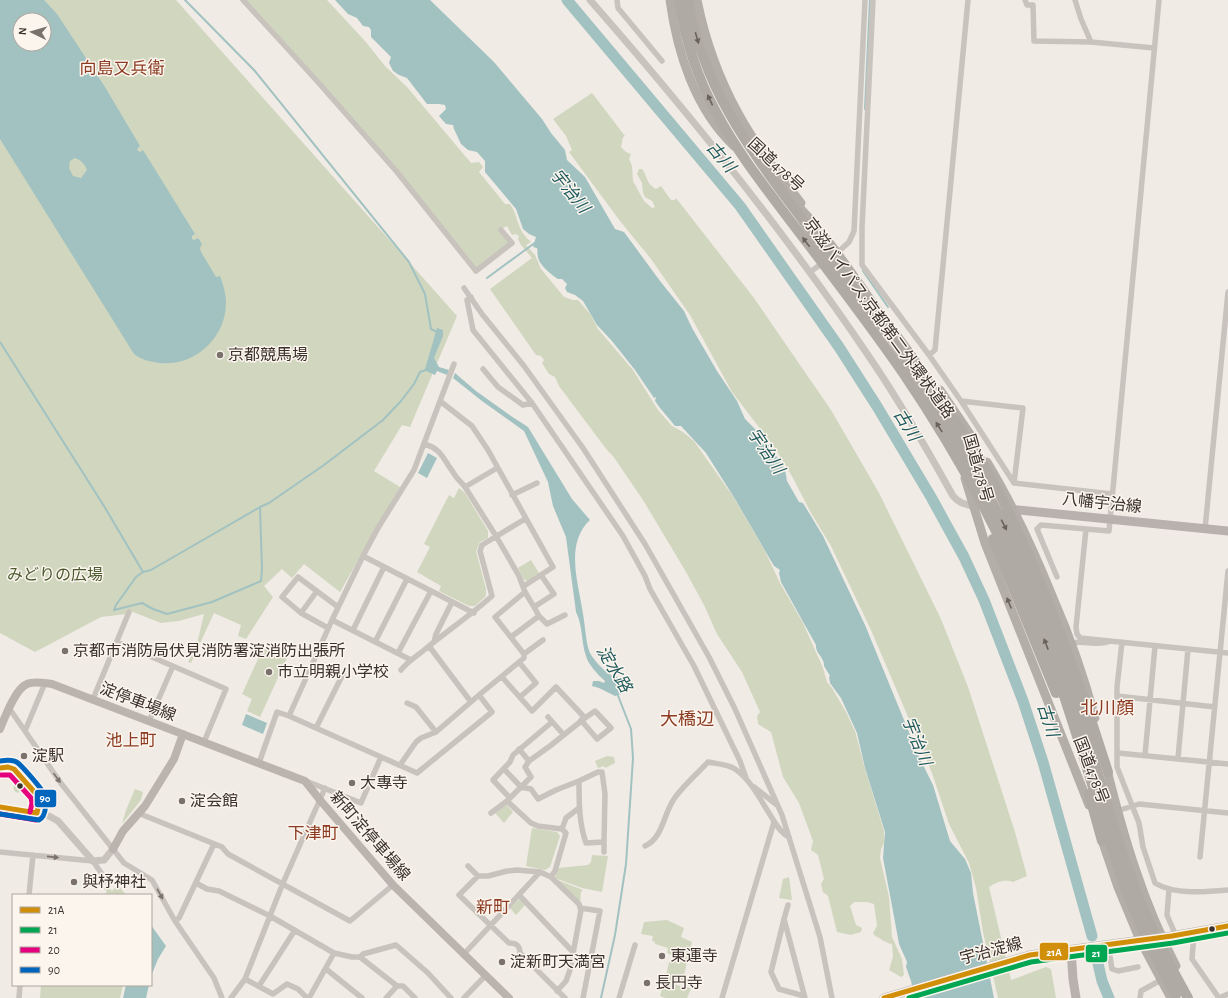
<svg xmlns="http://www.w3.org/2000/svg" width="1228" height="998" font-family="'Alegreya Sans','Noto Sans JP',sans-serif">
  <style>
    .green { fill: #d1d6bf; fill-rule: evenodd }
    .water { fill: #a1c2c1; fill-rule: evenodd }
    .lines { fill: none; stroke-linecap: round; stroke-linejoin: round }
    .stream { stroke: #a1c2c1; stroke-width: 2 }
    .river { stroke: #a1c2c1; stroke-width: 11 }
    .minor { stroke: #c9c3be; stroke-width: 5.5 }
    .tertiary { stroke: #c9c3be; stroke-width: 7 }
    .secondary { stroke: #bab3ae; stroke-width: 8 }
    .primary { stroke: #b8b1ad; stroke-width: 9 }
    .trunk { stroke: #b4aea8; stroke-width: 9 }
    .motorway { stroke: #afaaa4; stroke-width: 10 }
    .motorway-bridge { stroke: #afaaa4; stroke-width: 10 }
    .bus-1-casing { stroke: #fbf5ee; stroke-width: 8 }
    .bus-2-casing { stroke: #fbf5ee; stroke-width: 8 }
    .bus-3-casing { stroke: #fbf5ee; stroke-width: 8 }
    .bus-4-casing { stroke: #fbf5ee; stroke-width: 8 }
    .bus-1 { stroke: #d18e09; stroke-width: 5 }
    .bus-2 { stroke: #00a651; stroke-width: 5 }
    .bus-3 { stroke: #e5007d; stroke-width: 5 }
    .bus-4 { stroke: #0065bd; stroke-width: 5 }
    .oneway { fill: #69615b }
    .oneway2 { fill: #6b625d }
    .oneway3 { fill: #7b726d }
    .poi-dot { fill: #7a716c; stroke: #fbf5ee; stroke-width: 1.5 }
    .bus-dot { fill: #3b302b; stroke: #fbf5ee; stroke-width: 1.5 }
    .labels { text-anchor: middle; dominant-baseline: central; stroke-width: 3; stroke-linejoin: round; paint-order: stroke }
    .street-label { font-size: 16px; fill: #3b302b; stroke: #fbf5ee }
    .poi-label { font-size: 16px; fill: #3b302b; stroke: #fbf5ee; text-anchor: start }
    .park-label { font-size: 16px; fill: #4a5a2e; stroke: #fbf5ee }
    .neighbourhood-label { font-size: 17px; fill: #8c3b22; stroke: #fbf5ee }
    .water-label { font-size: 17px; font-style: italic; fill: #1f5a5e; stroke: #fbf5ee }
    .quarter-label { font-size: 18px; fill: #8c3b22; stroke: #fbf5ee }
    .line-badge { stroke: #fbf5ee; stroke-width: 1.5 }
    .badge-label { font-size: 11px; text-anchor: middle; font-weight: bold; fill: #fff }
  </style>
  <rect width="100%" height="100%" fill="#f0ebe5"/>
  <path class="green" d="M0 0H176L457 316 410 427 402 425 374 471 400 487 340 592 304 564 292 578 282 569 264 586 273 597 246 639 238 636 241 625 214 613 191 663 188 662 196 648 204 614 179 621 161 623 128 610 126 614 101 617 35 652 0 633ZM20 20H44V44H20Z
    M243 0H327L365 41 385 66 407 87 471 163 479 162 483 167 479 172 505 204H510C519 217 516 229 531 242L526 245 535 255 541 269 564 297 573 300H578L591 315 598 329 633 370 658 410 672 426 683 432 694 441 734 498 765 551 780 583 803 623 823 668 827 682 832 688 846 712 855 731 865 769 884 831V843L881 849 880 858 889 897 892 937 902 959 904 975 901 977 889 970 893 957 892 944C885 943 881 938 875 936L873 933 877 926 874 904 867 902H854L850 906 856 925 862 928 861 932 851 935 837 932 828 896 823 892 821 884 824 879 818 855 811 850 813 841 799 803 783 777 771 732 758 724 757 716 760 712 742 672 717 634 704 605 686 572 643 500 613 456 607 450 559 386 555 377 549 374 542 363 544 360 541 356 536 355 490 289 532 258 521 245 518 239 519 236 516 234 512 235 507 226 501 229 512 243 476 271 397 172Z
    M592 93 625 136 623 137 621 147 626 152 631 154 629 159 632 166 633 181 644 201 652 208 655 207 652 201 645 197 643 193 642 183 637 174 639 169H642C649 178 644 181 656 189L661 186 671 200H675L676 198 754 298 831 410 879 493 941 619 968 687 1015 832 1027 876 1013 882C1005 879 996 882 989 887L1011 980 1046 967 1051 969 1056 998H998L983 932 976 888 969 863 949 824 932 773 871 630 831 546 811 513 793 478 775 448 732 392 690 315 651 259 620 221 569 152 572 150 566 136 553 119Z
    M459 488 465 493 488 531V538L480 542 476 551 486 589V596L475 606H469L439 591 441 586 417 572 430 547 424 544 449 495 454 498Z
    M531 560 539 573 528 581 524 580 518 568Z
    M263 648 287 658 260 717 247 711 252 699 242 694Z
    M607 756 614 757 615 763 605 768 604 766 598 768 595 761Z
    M13.5 788a4.5 4.5 0 1 1 9 0a4.5 4.5 0 1 1-9 0Z
    M135 789 143 792 141 800 122 824 126 810Z
    M506 804 513 812 504 823 495 813Z
    M532 828 557 832 560 836 550 867 545 870 526 866Z
    M592 855 608 856 602 892 582 888 555 878 558 868 588 865 591 862Z
    M789 877 792 900 779 898 783 879Z
    M555 879 583 890 581 892 580 903Z
    M106 885 112 891 118 885 126 895H107L106 890 103 889Z
    M518 900H522L526 904 516 915 510 908Z
    M667 920 684 928 681 937 692 942 682 983 665 980 669 962H673L674 956 667 953 668 948 655 944V942L652 941 653 936 641 934 644 922Z
    M664 983 688 987 691 989 687 998H665L660 996Z
    M41 985H123L120 998H40Z"/>
  <path class="water" d="M0 0H44L57 14 105 87 140 146 137 149 138 151 140 152 143 150 195 234 192 236V239L194 240 198 238 202 244 200 248 201 252 216 277 220 276C223 284 226 293 226 303 226 337 195 367 160 363 152 362 141 360 134 354L0 139ZM20 20H44V44H20ZM75 158C82 161 84 163 87 170L81 178 73 176 69 168 70 161Z
    M335 0H430L494 62 542 119 551 133 565 150 567 160 585 177 615 229 624 232 660 281 684 311 692 328 717 371 737 401 745 419 764 438 785 469 787 481 799 502 803 503 823 536 865 625 920 759 933 785 950 841 965 859 971 873 973 893 994 998H915L911 981 906 967 907 962 899 944 895 922 883 858 885 832 865 768 857 733 841 698 830 683 829 677 830 676 824 666C825 658 815 653 816 645L781 582 779 573 780 570 774 566 735 499 706 453 681 426H675C668 417 661 410 655 401L656 397 654 398 635 370 612 341 597 325 583 301 575 295 567 292 565 288 567 284 562 279H558C552 275 539 265 538 257 537 254 538 251 537 248L533 247 536 237 529 234 523 229 516 209 485 172V161L477 152 468 150 461 144 454 129 453 125 446 124 439 116 446 109 445 105 439 104H427L407 78 399 75 393 71 389 63 391 57 371 37V30L369 27 363 26 357 18 348 14Z
    M437 328 443 330V336L434 358 439 367 449 370 447 375 437 371 435 375 426 371 425 369Z
    M455 373 476 391 511 416 528 427 572 499 590 520C564 544 579 585 583 614 585 624 586 645 590 653 593 659 604 671 609 674 613 676 616 675 619 679V689L621 694 615 696 599 688 592 686 593 681H599L604 683 605 681C598 675 588 664 586 656 581 642 583 626 576 612L566 537 553 506 548 482 524 431 482 401 453 378Z
    M428 453 437 458 427 478 418 473Z
    M246 714 267 723 263 734 242 725Z
    M151 925 166 946 158 959 151 976Z
    M126 985H149L146 998H123Z"/>
  <g class="lines">
    <path class="stream" d="M185 0 254 70 409 262 425 294 431 329 437 332
      M865 109 870 0
      M863 271 888 307
      M487 278 536 242
      M0 342 104 506 143 572
      M260 507 262 569 261 581 212 602 167 614 153 609 142 603 114 610 116 605 136 577 143 572 151 570 260 507 269 503 324 465 383 420 401 401 414 384 420 372 426 370
      M601 998 615 935 626 864 633 758 631 729 617 693"/>
    <path class="river" d="M567 0 740 206 839 347 878 408 931 497 964 557 984 600 1023 701 1043 762 1092 936
      M1097 959 1102 981 1109 998"/>
    <path class="minor" d="M243 0 317 81 397 172 476 271 512 243 501 230
      M617 0 618 8 662 61
      M873 0 862 227V265L929 355 961 401 1014 483 1112 494
      M1025 0 1027 5H1033L1034 41 1091 42 1081 19 1075 0
      M1091 42 1154 48
      M835 255 849 242 854 231 865 0
      M810 272 824 262
      M464 288 482 314 524 366 583 448 645 544 709 657 735 709 782 815 820 937 832 998
      M471 297 467 300 473 330 532 403 623 536 645 576 650 589 694 666 740 761 746 778
      M929 355 935 350 968 0
      M483 369 498 387 523 405 532 403
      M440 401 472 426 488 450 553 567 524 586
      M961 401 1023 408 1014 483
      M424 444C442 449 443 459 453 472 456 478 461 482 465 487
      M497 468 465 487 496 536 519 576 525 592 534 607 539 616 547 624 565 615
      M512 495 537 483
      M1086 529 1076 627 1077 634 1080 638 1228 653
      M1205 529 1228 292
      M363 556 474 613
      M1057 577 1037 529 1041 525 1109 531 1159 0
      M534 607 554 594 541 575
      M301 613 317 591
      M332 620 411 660
      M328 628 301 613 282 597 298 577 338 607
      M353 630 384 567
      M511 637 539 616
      M117 642 226 689 204 742
      M375 642 407 579
      M434 642 436 634 452 602
      M1122 642 1117 687V767L1139 823 1143 847 1155 883C1174 895 1207 892 1228 890
      M1072 643C1084 640 1096 646 1108 642
      M429 646 471 702
      M398 653 431 591
      M524 654 543 640
      M519 662 536 683 520 697
      M401 670C408 661 420 654 429 646 450 629 472 614 492 596L480 551 482 545 525 519
      M502 677 532 711 556 687 585 718 550 746 529 761 525 767 531 777 507 801
      M45 683 25 731 60 782 124 863 152 880 175 921 214 978 222 998
      M1117 696 1215 707
      M93 699 129 612
      M407 703 416 707 436 732
      M9 708 25 731
      M289 716 332 620 363 556 378 528 414 470 454 364
      M548 717 563 734
      M581 720 597 739 611 728 595 711 585 718
      M149 721 173 666
      M316 728 343 674
      M519 749 529 761
      M1118 753 1228 764
      M1145 755 1155 646
      M1178 758 1188 649
      M259 763 277 712 289 716 417 773 492 712 479 695
      M400 765 416 742 421 738 436 732 479 695 524 658V654L495 617 525 592
      M504 769 521 787 531 789 538 799 556 790 579 781 598 772H602L605 794 604 842 586 843C579 823 579 803 579 781
      M306 781 361 803 381 757
      M754 787 777 805
      M510 798 493 780 510 762 513 755 552 722
      M0 807 37 813
      M1117 811 1139 804 1228 813
      M138 813 222 847 228 854 350 921 393 885
      M491 813 507 801 531 823 538 826 562 829 566 833 555 871 551 877
      M562 829 566 818 579 808
      M645 846C663 838 663 815 674 799 682 787 698 773 708 762 717 764 727 764 735 769 750 779 760 799 769 813 774 821 780 833 789 837
      M0 852 93 861 106 880 99 884
      M604 852V842
      M1200 857 1228 571
      M468 866 478 876
      M196 883 207 889 219 891 270 916 334 953 352 957H360L363 954 396 945 428 973 451 998
      M1169 889 1167 915 1176 936
      M29 895 33 855
      M519 895 573 952
      M788 905 784 919 805 998
      M580 908 600 911 583 998
      M784 919 771 972 779 989 804 996
      M175 921 179 918 214 844
      M1194 933 1192 959 1219 998 1228 994
      M1108 945 1112 969 1118 971 1138 967
      M463 955 540 872
      M360 957 397 986H403L415 998
      M326 969 362 998
      M245 979 273 994 287 984 298 989 307 998
      M259 986 295 930
      M557 991 566 981 570 970 581 910 579 904 551 877 540 872 517 870 507 871 488 876H478L459 895 509 943C516 943 520 945 520 953L565 998
      M19 998 20 985
      M231 998 245 979 283 883 325 788
      M309 998 334 953
      M386 998 397 986
      M464 998 486 975
      M619 998 635 945
      M722 998 774 822
      M1140 998 1141 991 1161 980"/>
    <path class="tertiary" d="M590 0C690 114 785 232 870 358 900 402 927 449 953 496 959 503 964 504 973 506
      M37 813 49 816 58 821 93 861 104 860 113 849"/>
    <path class="secondary" d="M0 729C5 717 15 689 27 684 34 681 44 683 52 684L305 781 320 800 393 885 509 998
      M113 849 123 831 145 806 174 759 183 734"/>
    <path class="primary" d="M1008 509 1228 531
      M1071 950 1073 979 1076 998
      M884 998 999 964 1030 955 1172 936 1228 926"/>
    <path class="trunk" d="M670 0C677 52 695 109 734 146
      M697 0C705 40 719 79 739 115 756 146 779 175 801 203
      M790 198C824 231 850 271 877 309 899 339 931 377 944 411
      M940 390 974 440
      M987 462C1013 505 1034 551 1053 598 1070 637 1084 677 1095 718
      M965 478 985 543 1089 805
      M1106 766C1123 835 1143 903 1176 966
      M1100 834 1118 887 1140 940 1171 998"/>
    <path class="motorway" d="M1085 701 1108 772
      M1089 794 1102 841
      M1183 989 1188 998"/>
    <path class="motorway-bridge" d="M679 0C685 39 697 77 716 112 737 152 765 187 792 223 830 273 868 322 903 373 962 460 1012 553 1049 652 1068 705 1084 759 1101 813 1109 840 1117 867 1127 893 1141 928 1157 962 1176 995
      M688 0C704 90 749 148 802 219 831 259 861 298 891 338 959 435 1017 538 1058 648 1091 736 1109 829 1146 915 1157 941 1170 965 1183 989
      M943 404C961 429 978 454 992 480 1030 550 1058 626 1085 701
      M993 539 1056 693"/>
    <defs>
      <path id="bus-1" d="M0 768 8 767 14 769 37 795 39 803 37 813 0 807
        M884 998 1030 955 1172 936 1228 926"/>
      <path id="bus-2" d="M909 998 1031 962 1173 943 1228 933"/>
      <path id="bus-3" d="M1 775H10L31 798 32 803 30 812
        M0 814 36 820"/>
      <path id="bus-4" d="M0 761C6 760 13 759 18 763 23 767 40 787 43 792 47 799 47 816 39 820L0 814"/>
    </defs>
    <use href="#bus-1" class="bus-1-casing"/>
    <use href="#bus-2" class="bus-2-casing"/>
    <use href="#bus-3" class="bus-3-casing"/>
    <use href="#bus-4" class="bus-4-casing"/>
    <use href="#bus-1" class="bus-1"/>
    <use href="#bus-2" class="bus-2"/>
    <use href="#bus-3" class="bus-3"/>
    <use href="#bus-4" class="bus-4"/>
  </g>
  <defs><path id="oneway-solid" d="M-6-.8H1V-3.2L6.5 0L1 3.2V.8H-6Z"/></defs>
  <g class="oneway">
    <use href="#oneway-solid" transform="translate(697 38) rotate(74)"/>
    <use href="#oneway-solid" transform="translate(710 100) rotate(-115)"/>
    <use href="#oneway-solid" transform="translate(806 242) rotate(-127)"/>
    <use href="#oneway-solid" transform="translate(939 427) rotate(-122)"/>
    <use href="#oneway-solid" transform="translate(1004 525) rotate(63)"/>
    <use href="#oneway-solid" transform="translate(1046 644) rotate(-111)"/>
  </g>
  <use class="oneway2" href="#oneway-solid" transform="translate(1009 603) rotate(-112)"/>
  <g class="oneway3">
    <use href="#oneway-solid" transform="translate(57 778) rotate(55)"/>
    <use href="#oneway-solid" transform="translate(53 857) rotate(6)"/>
    <use href="#oneway-solid" transform="translate(160 894) rotate(61)"/>
  </g>
  <g class="poi-dot">
    <circle cx="220" cy="355" r="4"/>
    <circle cx="65" cy="651" r="4"/>
    <circle cx="269" cy="672" r="4"/>
    <circle cx="24" cy="756" r="4"/>
    <circle cx="352" cy="783" r="4"/>
    <circle cx="182" cy="801" r="4"/>
    <circle cx="74" cy="882" r="4"/>
    <circle cx="662" cy="956" r="4"/>
    <circle cx="502" cy="962" r="4"/>
    <circle cx="647" cy="983" r="4"/>
  </g>
  <g class="bus-dot">
    <circle cx="20" cy="786" r="3.5"/>
    <circle cx="1212" cy="929" r="3.5"/>
  </g>
  <g class="labels">
    <g class="street-label">
      <text transform="translate(776 165) rotate(43)">国道478号</text>
      <text transform="translate(879 318) rotate(54)">京滋バイパス;京都第二外環状道路</text>
      <text transform="translate(978 468) rotate(74)">国道478号</text>
      <text transform="translate(1102 503) rotate(6)">八幡宇治線</text>
      <text transform="translate(138 702) rotate(21)">淀停車場線</text>
      <text transform="translate(1091 770) rotate(69)">国道478号</text>
      <text transform="translate(370 836) rotate(49)">新町淀停車場線</text>
      <text transform="translate(991 951) rotate(-15)">宇治淀線</text>
    </g>
    <g class="poi-label">
      <text x="228" y="355">京都競馬場</text>
      <text x="73" y="651">京都市消防局伏見消防署淀消防出張所</text>
      <text x="277" y="672">市立明親小学校</text>
      <text x="32" y="756">淀駅</text>
      <text x="360" y="783">大專寺</text>
      <text x="190" y="801">淀会館</text>
      <text x="82" y="882">與杼神社</text>
      <text x="670" y="956">東運寺</text>
      <text x="510" y="962">淀新町天満宮</text>
      <text x="655" y="983">長円寺</text>
    </g>
    <g class="park-label">
      <text x="55" y="575">みどりの広場</text>
    </g>
    <g class="neighbourhood-label">
      <text x="122" y="68">向島又兵衛</text>
      <text x="131" y="740">池上町</text>
      <text x="313" y="833">下津町</text>
      <text x="493" y="907">新町</text>
    </g>
    <g class="water-label">
      <text transform="translate(721 157) rotate(50)">古川</text>
      <text transform="translate(570 191) rotate(51)">宇治川</text>
      <text transform="translate(907 425) rotate(58)">古川</text>
      <text transform="translate(766 451) rotate(56)">宇治川</text>
      <text transform="translate(614 669) rotate(59)">淀水路</text>
      <text transform="translate(1048 720) rotate(72)">古川</text>
      <text transform="translate(917 741) rotate(68)">宇治川</text>
    </g>
    <g class="quarter-label">
      <text x="1107" y="709">北川顔</text>
      <text x="687" y="720">大橋辺</text>
    </g>
  </g>
  <g class="line-badge">
    <rect x="34" y="789" width="23" height="19" rx="4" fill="#0065bd"/>
    <rect x="1039" y="942" width="30" height="19" rx="4" fill="#d18e09"/>
    <rect x="1085" y="944" width="23" height="19" rx="4" fill="#00a651"/>
  </g>
  <g class="badge-label">
    <text x="45" y="802">90</text>
    <text x="1054" y="956">21A</text>
    <text x="1096" y="957">21</text>
  </g>
  <rect x="12" y="894" width="140" height="92" fill="#fbf5ee" stroke="#aea6a0"/>
  <rect x="20" y="907" width="20" height="6" fill="#d18e09" stroke="#aea6a0"/>
  <text x="48" y="914" font-size="12" fill="#3b302b">21A</text>
  <rect x="20" y="927" width="20" height="6" fill="#00a651" stroke="#aea6a0"/>
  <text x="48" y="934" font-size="12" fill="#3b302b">21</text>
  <rect x="20" y="947" width="20" height="6" fill="#e5007d" stroke="#aea6a0"/>
  <text x="48" y="954" font-size="12" fill="#3b302b">20</text>
  <rect x="20" y="967" width="20" height="6" fill="#0065bd" stroke="#aea6a0"/>
  <text x="48" y="974" font-size="12" fill="#3b302b">90</text>
  <g transform="translate(32 32) rotate(275)"><circle r="19" fill="#fbf5ee" stroke="#aea6a0"/>
  <path d="M0-3L7 15L0 10L-7 15Z" fill="#7a716c"/>
  <text y="-6" font-size="11" font-weight="bold" text-anchor="middle" fill="#3b302b">N</text>
  </g>
</svg>
